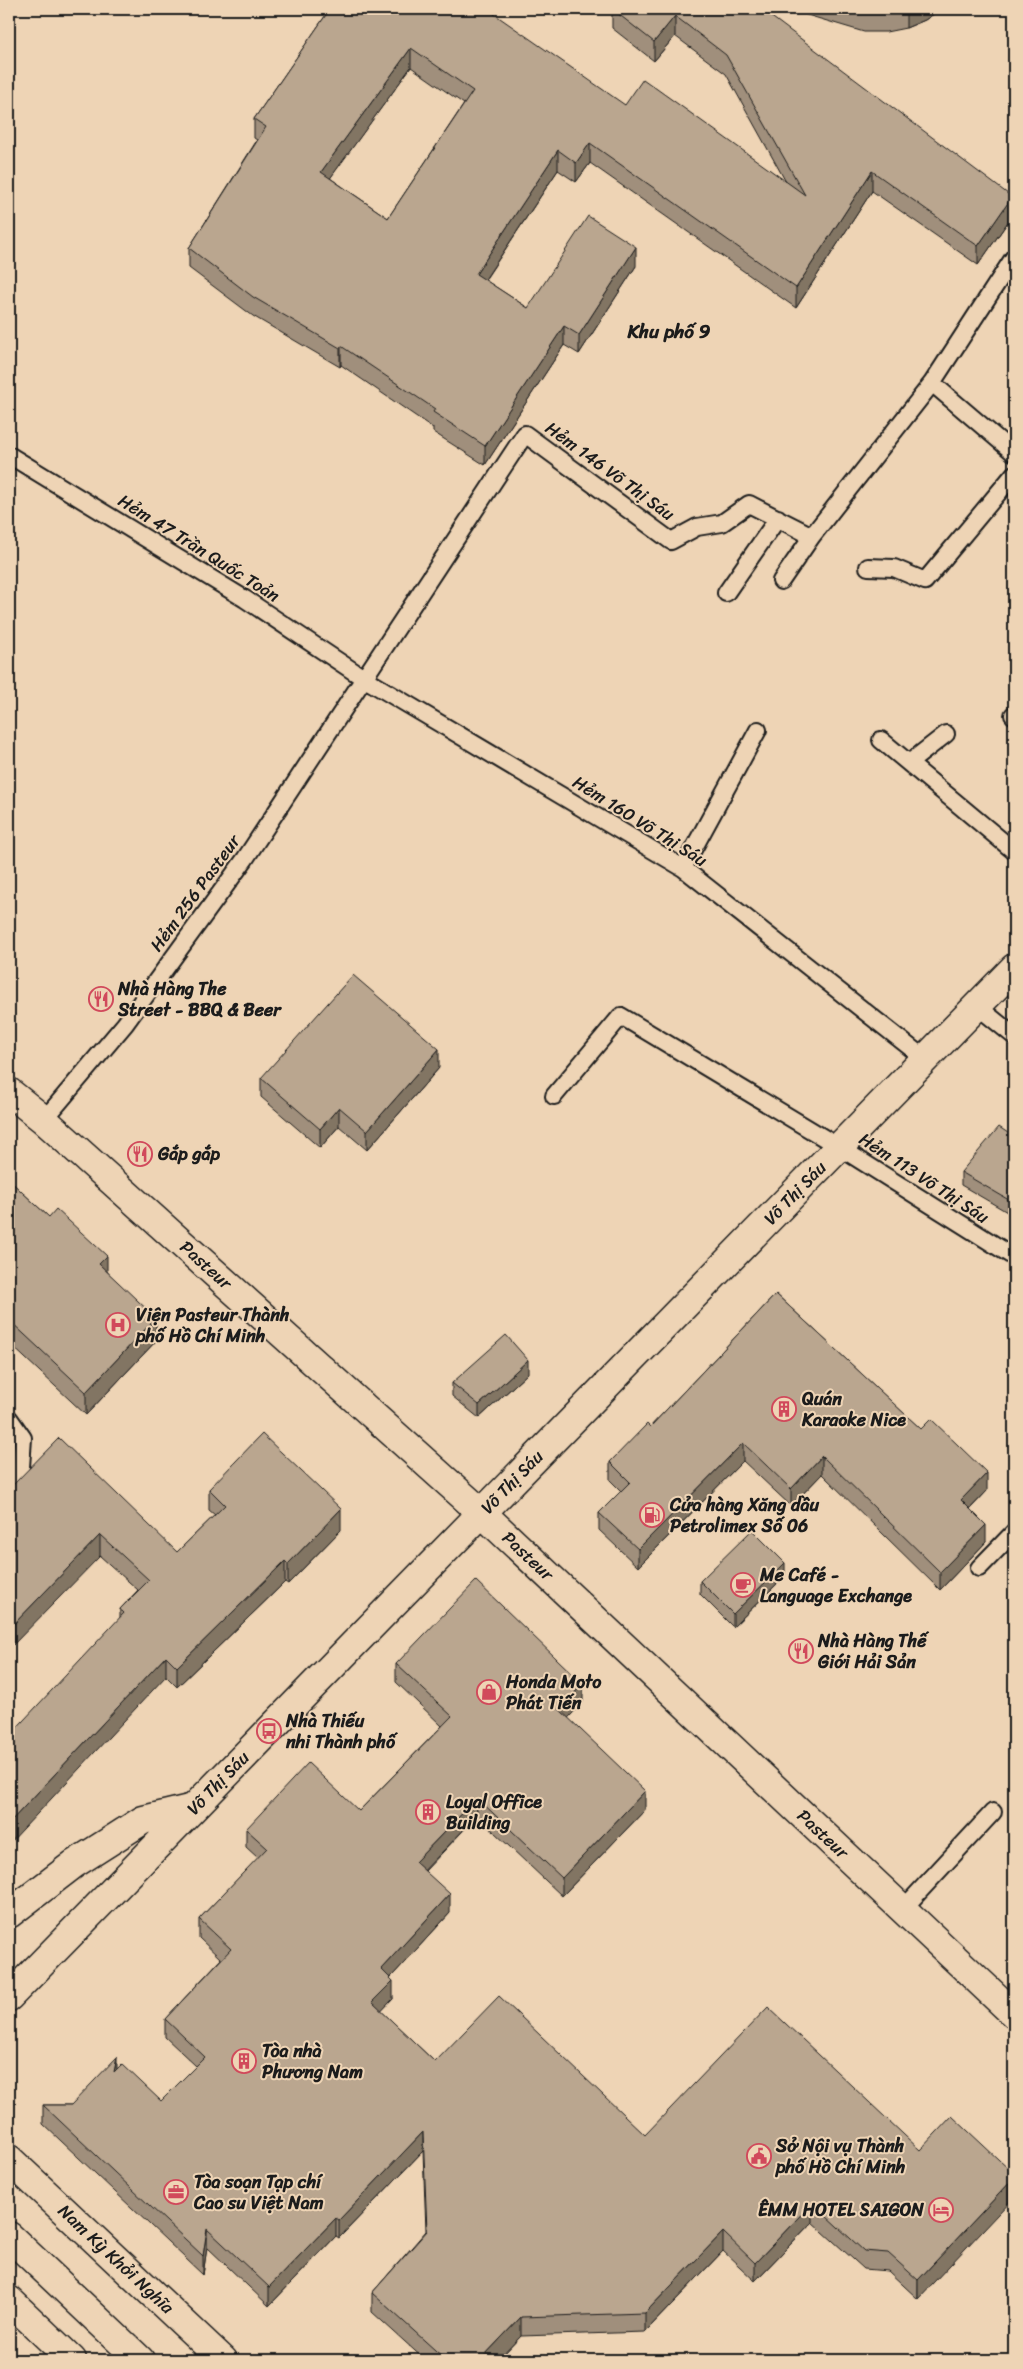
<svg xmlns="http://www.w3.org/2000/svg" width="1023" height="2369" font-family="Sriracha,sans-serif">
  <style>
    .lines { fill: none; stroke-linecap: round; stroke-linejoin: round }
    .service-casing { stroke: #1c1c1c; stroke-width: 20 }
    .secondary-casing { stroke: #1c1c1c; stroke-width: 31 }
    .primary-casing { stroke: #1c1c1c; stroke-width: 31 }
    .service { stroke: #eed4b5; stroke-width: 16 }
    .secondary { stroke: #eed4b5; stroke-width: 28 }
    .primary { stroke: #eed4b5; stroke-width: 28 }
    .wall { fill: #a08f7b; stroke: #1c1c1c; fill-rule: evenodd }
    .shaded-wall { fill: #827464; stroke: #1c1c1c }
    .building { fill: #baa68f; stroke: #1c1c1c; fill-rule: evenodd }
    .labels { text-anchor: middle; dominant-baseline: central; stroke-width: 4; stroke-linejoin: round; paint-order: stroke }
    .street-label { font-size: 18px; fill: #1c1c1c; stroke: #eed4b5 }
    .poi-label { font-size: 18px; font-weight: bold; fill: #1c1c1c; stroke: #eed4b5; text-anchor: start }
    .neighbourhood-label { font-size: 19px; font-weight: bold; fill: #1c1c1c; stroke: #eed4b5 }
  </style>
  <rect width="100%" height="100%" fill="#eed4b5"/>
  <filter id="ink" filterUnits="userSpaceOnUse"><feTurbulence type="fractalNoise" baseFrequency=".02" numOctaves="2"/><feDisplacementMap in="SourceGraphic" scale="10" xChannelSelector="R" yChannelSelector="G"/><feConvolveMatrix kernelMatrix="1 2 1 2 8 2 1 2 1" color-interpolation-filters="sRGB"/></filter>
  <g filter="url(#ink)">
    <g class="lines">
      <defs>
        <path id="service" d="M1014 257 932 383 1014 453
          M9 455 245 599 365 679 683 868 925 1059
          M868 567 894 568 925 581 1014 474
          M781 581 812 536
          M726 593 778 518
          M1013 715 1014 716
          M881 740 1014 851
          M909 763 946 734
          M683 868 758 730
          M977 1006 1014 1036
          M554 1096 621 1016 839 1147 1014 1257
          M44 1120 125 1024 245 859 525 434 671 541 697 527 722 523 749 504 812 536 932 383
          M9 1418 23 1438 21 1467 9 1481
          M979 1568 1014 1532
          M903 1909 993 1812"/>
        <path id="secondary" d="M9 1092 44 1120 482 1513 1014 2014
          M9 2300 72 2360"/>
        <path id="primary" d="M9 1914 74 1864 143 1820 193 1808
          M9 1997 1014 968
          M9 2159 223 2360
          M9 2236 140 2360"/>
      </defs>
      <use href="#service" class="service-casing"/>
      <use href="#secondary" class="secondary-casing"/>
      <use href="#primary" class="primary-casing"/>
      <use href="#service" class="service"/>
      <use href="#secondary" class="secondary"/>
      <use href="#primary" class="primary"/>
    </g>
    <path class="wall" d="M330 9 625 105 786 182 726 74 675 36 654 61 612 28V9H761L1012 216 978 265 872 191 796 308 590 163 576 182 558 170 485 280 528 308 636 266 579 354 564 345 485 465 433 432V428L341 365 340 367 253 316 189 268V248L257 140 254 138V119ZM411 67 464 104 388 218 330 178Z
      M787 9H941L925 20 906 28 886 32H864Z
      M439 1068 367 1150 339 1126 320 1148 261 1097V1078Z
      M1014 1137V1216L961 1185V1172Z
      M9 1180 107 1271 156 1341 86 1415 9 1343Z
      M776 1294 987 1491 970 1509 986 1542 940 1590 822 1474 791 1506 743 1461 638 1567 599 1530V1513L621 1491 610 1480V1462L650 1427Z
      M528 1373 479 1418 452 1396V1383Z
      M9 1489 177 1552 215 1515 209 1510V1489L341 1530 288 1584 285 1582 177 1687 166 1676 120 1618V1609L138 1590 100 1556Z
      M785 1576 733 1627 700 1594V1581Z
      M396 1664 583 1702 568 1718 645 1810 562 1896 477 1816 425 1871 450 1913 390 1978 393 1999 381 2011 435 2062 645 2135 920 2150 918 2299 888 2271 864 2269 812 2222 755 2281 723 2251 645 2332 521 2336 498 2360H425L372 2312V2293L426 2231 423 2151 339 2238 336 2236 269 2306 207 2247 203 2275 43 2124V2105H71L117 2069 161 2101 196 2066 165 2037V2019L221 1959 199 1938V1919L258 1858 246 1847V1829L359 1811 442 1726 396 1682Z"/>
    <path class="shaded-wall" d="M906 9H941L925 20 906 28Z
      M675 16V36L654 61V42Z
      M411 48V67L321 191V172Z
      M590 143V163L576 182V163Z
      M558 150V170L476 293V274Z
      M872 171V191L796 308V288Z
      M1012 197V216L978 265V246Z
      M636 247V266L579 354V335Z
      M564 326V345L485 465V446Z
      M341 346V365L340 367V348Z
      M439 1049V1068L367 1150V1131Z
      M339 1107V1126L320 1148V1129Z
      M107 1256V1279L99 1264Z
      M156 1318V1341L86 1415V1392Z
      M528 1360V1373L479 1418V1405Z
      M743 1443V1461L638 1567V1549Z
      M822 1456V1474L791 1506V1489Z
      M987 1473V1491L961 1518V1500Z
      M341 1509V1530L288 1584V1564Z
      M986 1525V1542L940 1590V1572Z
      M100 1535V1556L9 1649V1629Z
      M285 1561V1582L177 1687V1667Z
      M785 1563V1576L733 1627V1614Z
      M166 1656V1676L9 1844V1823Z
      M583 1684V1702L559 1728V1709Z
      M645 1791V1810L562 1896V1878Z
      M477 1798V1816L415 1880V1862Z
      M450 1894V1913L381 1988V1969Z
      M393 1981V1999L372 2021V2002Z
      M117 2057V2076L114 2072Z
      M423 2132V2151L339 2238V2220Z
      M1014 2178V2197L918 2299V2280Z
      M812 2203V2222L755 2281V2263Z
      M336 2218V2236L269 2306V2287Z
      M207 2229V2247L203 2275V2256Z
      M723 2232V2251L645 2332V2313Z
      M521 2317V2336L498 2360H480Z"/>
    <path class="building" d="M330 9H487L625 105 643 79 805 195 726 55 675 16 654 42 612 9H761L1012 197 978 246 872 171 796 288 590 143 576 163 558 150 476 274 528 308 588 216 636 247 579 335 564 326 485 446 433 412 435 409 341 346 340 348 253 297 189 248 266 127 254 119ZM411 48 473 91 388 218 321 172Z
      M852 9H907L886 13 864 12Z
      M353 975 439 1049 367 1131 339 1107 320 1129 261 1078Z
      M999 1127 1014 1137V1203L961 1172Z
      M9 1180 49 1217 56 1209 107 1256 99 1264 156 1318 86 1392 9 1320Z
      M776 1294 921 1429 931 1419 987 1473 961 1500 986 1525 940 1572 822 1456 791 1489 743 1443 638 1549 599 1513 630 1482 610 1462 647 1424 650 1427Z
      M506 1335 528 1360 479 1405 452 1383Z
      M262 1434 341 1509 288 1564 285 1561 177 1667 166 1656 9 1823V1736L124 1613 120 1609 149 1580 100 1535 9 1629V1489L59 1438 177 1552 225 1505 209 1489Z
      M752 1530 785 1563 733 1614 700 1581Z
      M476 1581 583 1684 559 1709 645 1791 562 1878 477 1798 415 1862 450 1894 381 1969 393 1981 372 2002 435 2062 499 1996 645 2135 768 2007 920 2150 952 2116 1014 2174V2178L918 2280 888 2253 864 2251 812 2203 755 2263 723 2232 645 2313 521 2317 480 2360H446L372 2293 427 2231 423 2132 339 2220 336 2218 269 2287 207 2229 203 2256 43 2105H71L117 2057 114 2072 122 2064 161 2101 205 2057 165 2019 231 1949 199 1919 267 1848 246 1829 308 1763 359 1811 452 1716 396 1664Z"/>
  </g>
  <defs>
    <symbol id="restaurant-ring" viewBox="-11 -11 22 22"><circle r="9.5" fill="#eed4b5" stroke="#d1495b" stroke-width="1.5"/><path d="M-5-6h1v4h1v-4h1v4h1v-4h1v5L-1.5 .5V6h-2V.5L-5-1ZM5-6V6H3V1.5H1.5Q1.5-4 5-6Z" fill="#d1495b"/></symbol>
    <symbol id="hospital-ring" viewBox="-11 -11 22 22"><circle r="9.5" fill="#eed4b5" stroke="#d1495b" stroke-width="1.5"/><path d="M-5-5h3v3.5h4V-5h3V5h-3V1.5h-4V5h-3Z" fill="#d1495b"/></symbol>
    <symbol id="building-ring" viewBox="-11 -11 22 22"><circle r="9.5" fill="#eed4b5" stroke="#d1495b" stroke-width="1.5"/><path d="M-4-6H4V6H1V3H-1V6H-4ZM-2.5-4.3h1.7v1.8h-1.7ZM.8-4.3h1.7v1.8H.8ZM-2.5-1h1.7V.8h-1.7ZM.8-1h1.7V.8H.8Z" fill="#d1495b"/></symbol>
    <symbol id="fuel-ring" viewBox="-11 -11 22 22"><circle r="9.5" fill="#eed4b5" stroke="#d1495b" stroke-width="1.5"/><path d="M-5.5-6h7V0h2V4h1.3V-2.5L3-4.5l.8-.8L6-3V5H2.5V1h-1V6h-7ZM-4.2-4.7v3.2H.2V-4.7Z" fill="#d1495b"/></symbol>
    <symbol id="cafe-ring" viewBox="-11 -11 22 22"><circle r="9.5" fill="#eed4b5" stroke="#d1495b" stroke-width="1.5"/><path d="M-5.5-4.5H6V0H3Q3 3.5 0 3.5H-2.5Q-5.5 3.5-5.5 0ZM3-3.2v2h1.7v-2ZM-6 4.5H4V6H-6Z" fill="#d1495b"/></symbol>
    <symbol id="shop-ring" viewBox="-11 -11 22 22"><circle r="9.5" fill="#eed4b5" stroke="#d1495b" stroke-width="1.5"/><path d="M-5-2.5h2.3a2.7 3.5 0 0 1 5.4 0H5L5.5 6h-11ZM-1.5-2.5h3a1.5 2.3 0 0 0-3 0Z" fill="#d1495b"/></symbol>
    <symbol id="bus-ring" viewBox="-11 -11 22 22"><circle r="9.5" fill="#eed4b5" stroke="#d1495b" stroke-width="1.5"/><path d="M-5-6H5V4H4V6H2V4H-2V6H-4V4H-5ZM-3.5-4V0h7V-4ZM-3.5 1.2v1.5H-2V1.2ZM2 1.2v1.5H3.5V1.2Z" fill="#d1495b"/></symbol>
    <symbol id="civic-ring" viewBox="-11 -11 22 22"><circle r="9.5" fill="#eed4b5" stroke="#d1495b" stroke-width="1.5"/><path d="M-.6-6.5H3V-4.5H.6V-3L4-1V1h2V6H-6V1h2V-1L-.6-3ZM-1.2 2.5V6h2.4V2.5Z" fill="#d1495b"/></symbol>
    <symbol id="office-ring" viewBox="-11 -11 22 22"><circle r="9.5" fill="#eed4b5" stroke="#d1495b" stroke-width="1.5"/><path d="M-6-3h4V-5.5h4V-3h4V5H-6ZM-1-4.5V-3h2v-1.5ZM-6 0V1H6V0Z" fill="#d1495b"/></symbol>
    <symbol id="hotel-ring" viewBox="-11 -11 22 22"><circle r="9.5" fill="#eed4b5" stroke="#d1495b" stroke-width="1.5"/><path d="M-6-4.5h1.5V1H6V5H4.5V3h-9V5H-6ZM-4 0a1.8 1.8 0 1 1 3.6 0ZM.5 0V-2.5h3Q6-2.5 6 0Z" fill="#d1495b"/></symbol>
  </defs>
  <g fill-rule="evenodd">
    <use href="#restaurant-ring" x="87" y="985" width="28" height="28"/>
    <use href="#restaurant-ring" x="126" y="1140" width="28" height="28"/>
    <use href="#hospital-ring" x="104" y="1311" width="28" height="28"/>
    <use href="#building-ring" x="770" y="1395" width="28" height="28"/>
    <use href="#fuel-ring" x="638" y="1501" width="28" height="28"/>
    <use href="#cafe-ring" x="729" y="1571" width="28" height="28"/>
    <use href="#restaurant-ring" x="787" y="1637" width="28" height="28"/>
    <use href="#shop-ring" x="475" y="1678" width="28" height="28"/>
    <use href="#bus-ring" x="255" y="1717" width="28" height="28"/>
    <use href="#building-ring" x="414" y="1798" width="28" height="28"/>
    <use href="#building-ring" x="230" y="2047" width="28" height="28"/>
    <use href="#civic-ring" x="745" y="2142" width="28" height="28"/>
    <use href="#office-ring" x="162" y="2178" width="28" height="28"/>
    <use href="#hotel-ring" x="927" y="2196" width="28" height="28"/>
  </g>
  <g class="labels">
    <g class="street-label">
      <text transform="translate(610 471) rotate(36)">Hẻm 146 Võ Thị Sáu</text>
      <text transform="translate(199 548) rotate(32)">Hẻm 47 Trần Quốc Toản</text>
      <text transform="translate(640 821) rotate(32)">Hẻm 160 Võ Thị Sáu</text>
      <text transform="translate(195 893) rotate(-54)">Hẻm 256 Pasteur</text>
      <text transform="translate(924 1178) rotate(33)">Hẻm 113 Võ Thị Sáu</text>
      <text transform="translate(795 1193) rotate(-46)">Võ Thị Sáu</text>
      <text transform="translate(206 1265) rotate(42)">Pasteur</text>
      <text transform="translate(512 1482) rotate(-46)">Võ Thị Sáu</text>
      <text transform="translate(528 1556) rotate(43)">Pasteur</text>
      <text transform="translate(218 1783) rotate(-46)">Võ Thị Sáu</text>
      <text transform="translate(823 1834) rotate(43)">Pasteur</text>
      <text transform="translate(116 2259) rotate(43)">Nam Kỳ Khởi Nghĩa</text>
    </g>
    <g class="poi-label">
      <text x="118" y="989">Nhà Hàng The<tspan x="118" dy="21">Street - BBQ &amp; Beer</tspan></text>
      <text x="158" y="1154">Gắp gắp</text>
      <text x="136" y="1315">Viện Pasteur Thành<tspan x="136" dy="21">phố Hồ Chí Minh</tspan></text>
      <text x="802" y="1399">Quán<tspan x="802" dy="21">Karaoke Nice</tspan></text>
      <text x="670" y="1505">Cửa hàng Xăng dầu<tspan x="670" dy="21">Petrolimex Số 06</tspan></text>
      <text x="760" y="1575">Me Café -<tspan x="760" dy="21">Language Exchange</tspan></text>
      <text x="818" y="1641">Nhà Hàng Thế<tspan x="818" dy="21">Giới Hải Sản</tspan></text>
      <text x="506" y="1682">Honda Moto<tspan x="506" dy="21">Phát Tiến</tspan></text>
      <text x="286" y="1721">Nhà Thiếu<tspan x="286" dy="21">nhi Thành phố</tspan></text>
      <text x="446" y="1802">Loyal Office<tspan x="446" dy="21">Building</tspan></text>
      <text x="262" y="2051">Tòa nhà<tspan x="262" dy="21">Phương Nam</tspan></text>
      <text x="776" y="2146">Sở Nội vụ Thành<tspan x="776" dy="21">phố Hồ Chí Minh</tspan></text>
      <text x="194" y="2182">Tòa soạn Tạp chí<tspan x="194" dy="21">Cao su Việt Nam</tspan></text>
      <text x="924" y="2210" text-anchor="end">ÊMM HOTEL SAIGON</text>
    </g>
    <g class="neighbourhood-label">
      <text x="669" y="331">Khu phố 9</text>
    </g>
  </g>
  <rect width="1023" height="2369" fill="none" stroke="#eed4b5" stroke-width="30"/>
  <rect x="15" y="15" width="993" height="2339" fill="none" stroke="#1c1c1c" stroke-width="2" filter="url(#ink)"/>
</svg>
